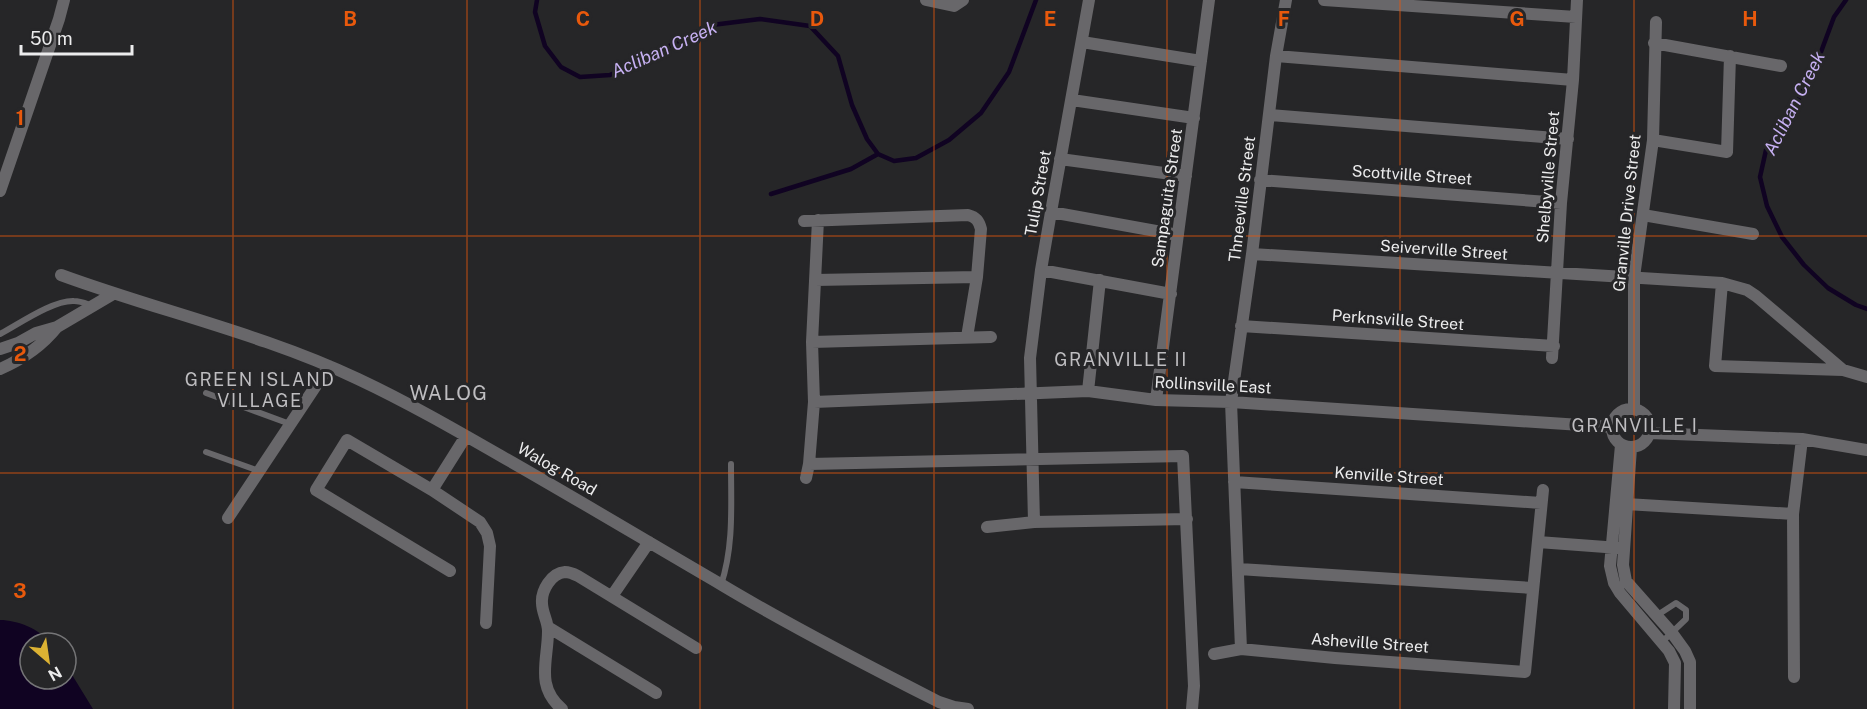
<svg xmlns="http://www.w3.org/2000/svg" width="1867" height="709" font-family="'Public Sans',sans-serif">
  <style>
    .water { fill: #100322 }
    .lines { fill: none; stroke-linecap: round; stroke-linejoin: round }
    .stream { stroke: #100322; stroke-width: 4.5 }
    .service { stroke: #68676a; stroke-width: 6 }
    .minor { stroke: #68676a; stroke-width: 12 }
    .grid { fill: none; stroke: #e8590c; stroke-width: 1.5; stroke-opacity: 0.55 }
    .labels { text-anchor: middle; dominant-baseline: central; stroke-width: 6; stroke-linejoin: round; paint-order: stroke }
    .street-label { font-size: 16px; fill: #ececed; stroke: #262628 }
    .water-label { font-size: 18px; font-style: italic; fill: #c7b1f3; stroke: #262628 }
    .neighbourhood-label { font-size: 18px; letter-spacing: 1.5px; fill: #bebdc0; stroke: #262628 }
    .quarter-label { font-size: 20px; letter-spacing: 1.5px; fill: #bebdc0; stroke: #262628 }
    .grid-label { font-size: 20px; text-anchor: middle; font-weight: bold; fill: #e8590c; stroke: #262628; stroke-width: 6; stroke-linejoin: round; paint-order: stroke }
  </style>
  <rect width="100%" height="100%" fill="#262628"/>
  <path class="water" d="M0 620C17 620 40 629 50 643H30V679H66V665L93 709H0Z"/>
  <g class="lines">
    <path class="stream" d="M537 0 535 12 545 46 561 67 580 77 610 75 712 25 760 19 810 26 838 56 852 105 867 139 878 154 894 161 916 158 949 140 981 113 1009 72 1036 0
      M1846 0 1834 17 1815 68 1795 106 1766 150 1760 177 1767 206 1782 237 1804 265 1828 288 1856 305 1867 309
      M771 194 851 169 878 154"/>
    <path class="service" d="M0 334C19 324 53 300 74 301 81 301 87 304 93 306
      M206 393 290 424
      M206 452 259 471
      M721 585C734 546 731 504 731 464
      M1656 616 1676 603 1686 610V619L1663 641"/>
    <path class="minor" d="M926 0 954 6 963 0
      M1324 0 1576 17
      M1082 42 1201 61
      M1654 43 1781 66
      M1276 56 1573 80
      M1072 100 1194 118
      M1269 115 1568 139
      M1653 140 1727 152 1730 56
      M1060 159 1186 176
      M1260 180 1561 203
      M0 191 59 19 64 0
      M1051 212 1178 235
      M1643 215 1753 234
      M804 221 968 215C976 217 979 221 981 229L977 277 967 337
      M1252 254 1722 283 1747 290 1756 296 1843 370
      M1041 270 1171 294
      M61 275C159 311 263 334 358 379 407 402 454 429 501 456 575 498 648 542 722 585 792 627 866 665 939 702L954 707 968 709
      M815 280 977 277
      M1722 283 1715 366 1843 370 1867 377
      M1241 326 1554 346
      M812 342 991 337
      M0 349 18 343 36 333 57 327 113 294
      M1552 358 1561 203 1573 80 1577 0
      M0 369C23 359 41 347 57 327
      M1088 391 1100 280
      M1156 400 1209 0
      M814 402 1088 391 1156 400 1231 402 1611 427
      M1612 428a19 19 0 1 1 38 0a19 19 0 1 1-38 0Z
      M1634 409V277L1653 140 1656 22
      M1650 433 1802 439 1867 450
      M1621 445 1610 566 1614 583 1620 593 1669 651 1675 663 1674 709
      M1631 448 1623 565 1626 581 1672 633 1685 651 1690 662V709
      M809 464 1183 456 1194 686 1192 709
      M806 478 809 464 814 402 812 342 818 220
      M1234 482 1541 503
      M432 490 466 436
      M1626 504 1793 514
      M228 518 329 366
      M1034 522 1030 358 1041 270 1051 212 1089 0
      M987 527 1034 522 1187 519
      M1538 542 1619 548
      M1239 569 1533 588
      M450 571 316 490 347 440 432 490 480 522 487 533 490 546 486 623
      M612 596 649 542
      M548 627 656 693
      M1241 649 1231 402 1252 254 1276 56 1286 0
      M1214 654 1241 649 1335 658 1525 672 1543 490
      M1794 677 1793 514 1802 439
      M562 709C535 686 548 661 548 631 548 621 542 613 542 603 541 591 551 573 565 572 569 572 574 574 578 576L696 648"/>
  </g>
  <path class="grid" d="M233 0V709M467 0V709M700 0V709M934 0V709M1167 0V709M1400 0V709M1634 0V709M0 236H1867M0 473H1867"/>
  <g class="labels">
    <g class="street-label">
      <text transform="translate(1412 175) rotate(4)">Scottville Street</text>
      <text transform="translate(1548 177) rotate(-85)">Shelbyville Street</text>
      <text transform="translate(1038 193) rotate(-80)">Tulip Street</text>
      <text transform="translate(1167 198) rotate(-82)">Sampaguita Street</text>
      <text transform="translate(1242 199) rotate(-83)">Thneeville Street</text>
      <text transform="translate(1627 213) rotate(-84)">Granville Drive Street</text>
      <text transform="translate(1444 250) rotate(4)">Seiverville Street</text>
      <text transform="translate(1398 320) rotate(4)">Perknsville Street</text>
      <text transform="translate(1213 385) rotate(3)">Rollinsville East</text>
      <text transform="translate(557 469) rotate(30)">Walog Road</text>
      <text transform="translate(1389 476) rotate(4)">Kenville Street</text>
      <text transform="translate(1370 643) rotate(4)">Asheville Street</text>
    </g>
    <g class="water-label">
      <text transform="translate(664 49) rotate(-24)">Acliban Creek</text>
      <text transform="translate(1794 103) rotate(-63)">Acliban Creek</text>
    </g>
    <g class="neighbourhood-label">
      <text x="1121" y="359">GRANVILLE II</text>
      <text x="260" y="379">GREEN ISLAND<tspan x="260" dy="21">VILLAGE</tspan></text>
      <text x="1635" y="425">GRANVILLE I</text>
    </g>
    <g class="quarter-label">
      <text x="449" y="393">WALOG</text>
    </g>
  </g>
  <g class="grid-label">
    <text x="350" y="26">B</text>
    <text x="583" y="26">C</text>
    <text x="817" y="26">D</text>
    <text x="1050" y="26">E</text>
    <text x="1284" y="26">F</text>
    <text x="1517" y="26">G</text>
    <text x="1750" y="26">H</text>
    <text x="20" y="125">1</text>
    <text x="20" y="361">2</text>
    <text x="20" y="598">3</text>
  </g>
  <g transform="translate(48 661) rotate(151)"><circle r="28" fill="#262628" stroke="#757577" stroke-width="1.5"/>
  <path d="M0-4.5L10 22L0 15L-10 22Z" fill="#dcb233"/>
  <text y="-9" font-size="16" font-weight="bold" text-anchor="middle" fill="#ececed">N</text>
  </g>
  <path d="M21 45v9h111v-9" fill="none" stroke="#ececed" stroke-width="3"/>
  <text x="30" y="45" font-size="18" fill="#ececed" stroke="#262628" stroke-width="4.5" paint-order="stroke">50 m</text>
</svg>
